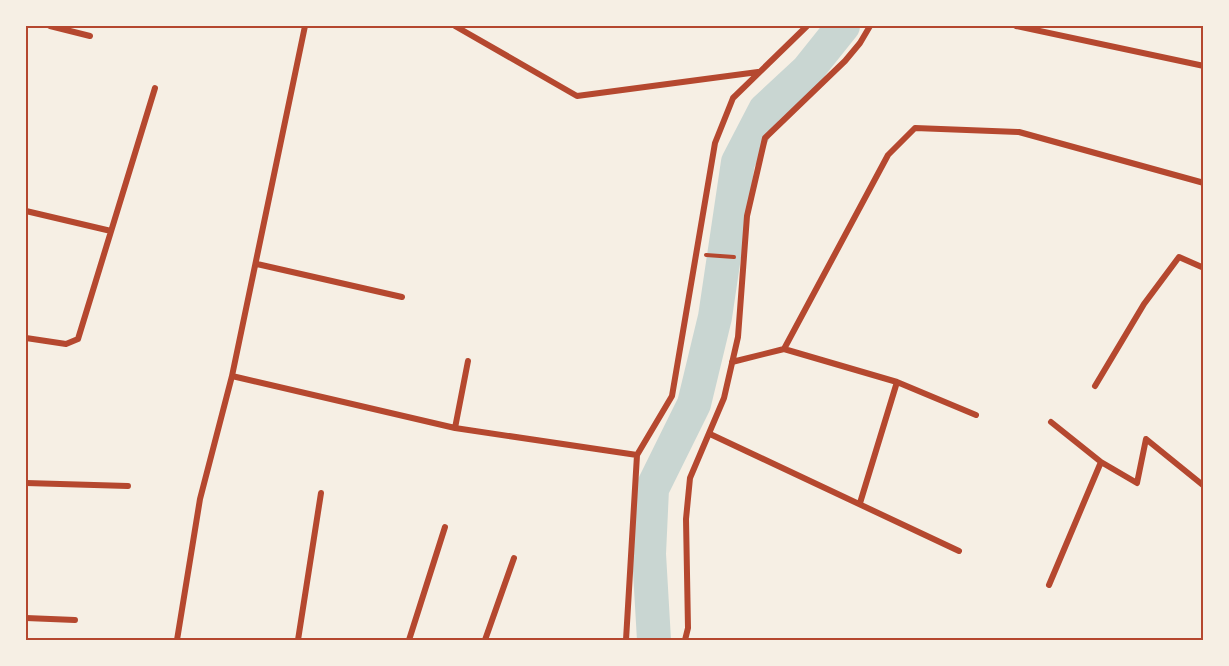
<svg xmlns="http://www.w3.org/2000/svg" width="1229" height="666" font-family="'Fira Sans Condensed',sans-serif">
  <style>
    .lines { fill: none; stroke-linecap: round; stroke-linejoin: round }
    .river { stroke: #c9d6d2; stroke-width: 34 }
    .path { stroke: #b5482f; stroke-width: 4 }
    .minor { stroke: #b5482f; stroke-width: 6 }
    .neatline { fill: none; stroke: #b5482f; stroke-width: 2 }
  </style>
  <rect width="100%" height="100%" fill="#f6efe4"/>
  <g class="lines">
    <path class="river" d="M654 640 649 554 652 489 694 404 715 317 738 162 765 110 807 71 843 26"/>
    <path class="path" d="M706 255 734 257"/>
    <path class="minor" d="M50 26 90 36
      M455 26 577 96 758 72
      M1016 26 1204 66
      M26 211 111 231
      M257 264 402 297
      M26 338 66 344 78 339 155 88
      M784 349 888 155 915 128 1019 132 1204 183
      M784 349 897 382 976 415
      M732 362 784 349
      M232 376 455 428 637 455
      M1095 386 1144 304 1179 257 1204 268
      M1051 422 1101 462 1137 483 1146 439 1204 486
      M455 428 468 361
      M710 434 959 551
      M26 483 128 486
      M860 503 897 382
      M1049 585 1101 462
      M26 618 75 620
      M177 640 200 499 232 376 305 26
      M298 640 321 493
      M409 640 445 527
      M485 640 514 558
      M626 640 637 455 672 396 715 143 733 98 807 26
      M685 640 688 628 686 519 690 478 724 398 738 337 747 216 765 138 845 61 860 43 870 26"/>
  </g>
  <rect width="1229" height="666" fill="none" stroke="#f6efe4" stroke-width="54"/>
  <rect x="27" y="27" width="1175" height="612" class="neatline"/>
</svg>
